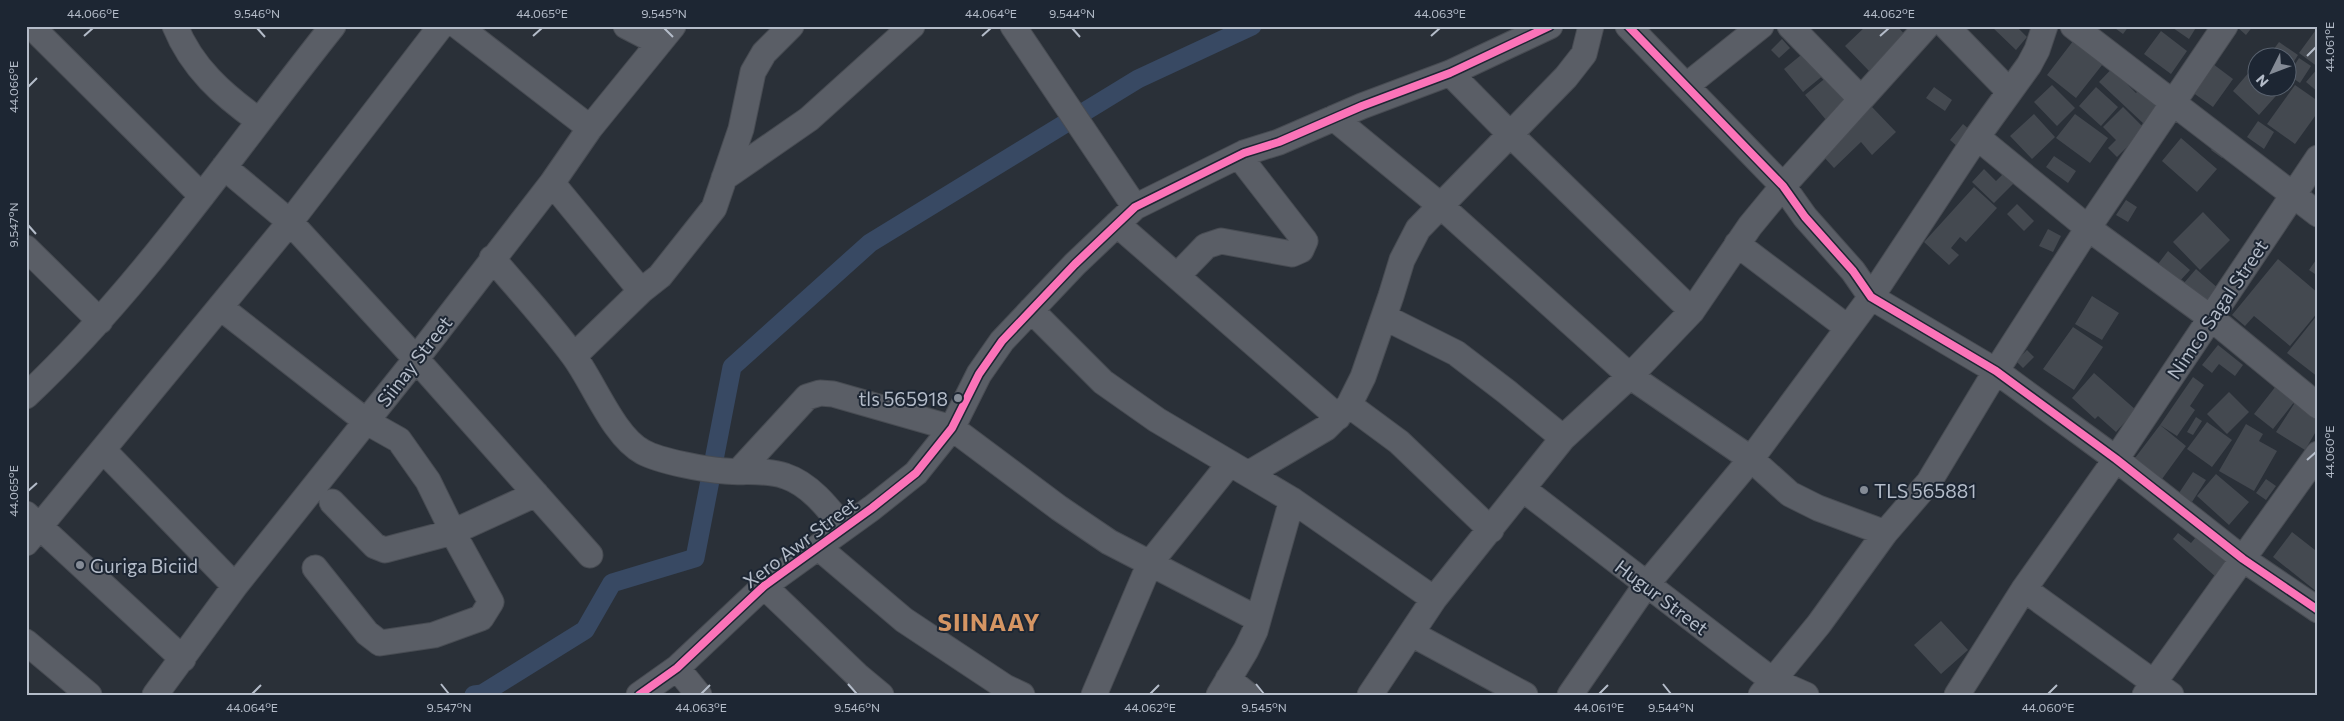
<svg xmlns="http://www.w3.org/2000/svg" width="2344" height="721" font-family="Commissioner,sans-serif">
  <style>
    .lines { fill: none; stroke-linecap: round; stroke-linejoin: round }
    .canal { stroke: #384963; stroke-width: 19 }
    .building { fill: #444950 }
    .minor-casing { stroke: #484c53; stroke-width: 27 }
    .minor { stroke: #5a5e66; stroke-width: 25 }
    .cycleway-casing { stroke: #1d2633; stroke-width: 11 }
    .cycleway { stroke: #fb73b8; stroke-width: 8 }
    .ticks { fill: none; stroke: #b4bcc9; stroke-width: 2 }
    .poi-dot { fill: #848b96; stroke: #1d2633; stroke-width: 2 }
    .labels { text-anchor: middle; dominant-baseline: central; stroke-width: 4; stroke-linejoin: round; paint-order: stroke }
    .street-label { font-size: 19px; fill: #b4bcc9; stroke: #1d2633 }
    .poi-label { font-size: 19px; fill: #b4bcc9; stroke: #1d2633; text-anchor: start }
    .district-label { font-size: 24px; font-weight: bold; letter-spacing: 1px; fill: #d59563; stroke: #1d2633 }
    .neatline { fill: none; stroke: #b4bcc9; stroke-width: 2 }
    .ticks-label { font-size: 12px; text-anchor: middle; fill: #b4bcc9 }
  </style>
  <rect width="100%" height="100%" fill="#2a3038"/>
  <g class="lines">
    <path class="canal" d="M474 695 482 694 585 630 612 583 695 558 732 367 870 243 1138 79 1252 26"/>
  </g>
  <path class="building" d="M1866 26H1897L1907 37 1870 72 1845 46Z
    M1991 26H2016L2027 37 2016 50Z
    M2112 26H2129L2123 34Z
    M2175 26H2197L2189 39 2173 28Z
    M2236 26H2253L2246 35Z
    M2318 27V67L2299 53Z
    M2161 31 2187 51 2171 74 2144 54Z
    M2080 32 2110 55 2076 98 2047 75Z
    M1782 39 1790 48 1779 58 1771 50Z
    M2279 42 2298 55 2291 66 2286 63V58H2278L2271 53Z
    M1812 46 1830 70 1803 92 1784 69Z
    M2299 58 2311 66 2300 83 2288 75Z
    M2119 61 2135 75 2127 84 2136 93 2146 82 2166 100 2144 124 2099 82Z
    M2213 64 2233 79 2213 107 2192 92Z
    M2256 64V88H2283L2259 115 2233 91Z
    M2318 68V92L2306 82Z
    M1834 71 1848 103 1827 121 1805 95Z
    M2052 85 2075 108 2057 126 2034 102Z
    M2295 85 2318 101V112L2295 144 2267 124Z
    M1934 87 1952 100 1945 111 1926 98Z
    M2096 87 2118 107 2101 126 2079 106Z
    M1872 107 1896 132 1872 155 1861 142 1834 168 1822 155Z
    M2123 107 2145 129 2117 157 2108 148 2116 140 2103 127Z
    M2034 114 2055 137 2032 159 2010 136Z
    M2075 114 2108 138 2090 163 2056 138Z
    M2258 121 2274 132 2264 149 2247 137Z
    M1963 124 1971 131 1958 147 1950 140Z
    M2181 138 2217 169 2197 192 2162 161Z
    M2218 141 2229 150 2222 158 2211 150Z
    M2054 156 2076 171 2068 183 2046 167Z
    M2011 166 2021 176 1994 203 1972 182 1984 169 1996 181Z
    M1974 187 1997 208 1966 242 1960 237 1951 248 1959 255 1949 265 1924 242Z
    M2126 200 2137 207 2128 222 2116 215Z
    M2017 204 2034 221 2024 231 2007 214Z
    M2203 212 2230 240 2200 270 2173 242Z
    M2048 229 2061 236 2053 252 2039 246Z
    M2168 251 2190 270 2179 282 2158 264Z
    M2318 257V276L2309 270Z
    M2278 259 2318 293V312L2290 346 2254 316 2245 326 2232 315Z
    M2196 269 2219 289 2207 303 2184 283Z
    M2092 296 2119 313 2102 340 2075 324Z
    M2318 314V377L2287 353Z
    M2073 327 2103 347 2074 390 2043 369Z
    M2218 345 2243 365 2235 376 2219 364 2212 373 2202 365Z
    M2027 350 2034 357 2023 368 2016 361Z
    M2094 373 2136 410 2116 432 2098 416 2095 419 2072 398Z
    M2193 377 2204 385 2190 406 2195 410 2177 436 2160 425Z
    M2276 386 2295 401 2273 429 2254 414Z
    M2229 392 2249 412 2227 434 2207 414Z
    M2296 401 2318 414V428L2305 450 2276 432Z
    M2196 417 2202 421 2193 435 2187 432Z
    M2207 422 2232 440 2212 467 2187 449Z
    M2246 424 2263 434 2259 441 2277 451 2254 491 2219 471Z
    M2160 425 2186 446 2162 479 2135 458Z
    M2193 472 2206 480 2192 502 2179 493Z
    M2216 474 2249 502 2229 525 2197 496Z
    M2266 479 2276 486 2266 500 2256 493Z
    M2201 531 2234 559 2217 578 2173 539 2178 533 2191 543Z
    M2292 532 2315 550 2318 547 2317 592 2273 557Z
    M1941 621 1968 650 1941 674 1914 645Z"/>
  <g class="lines">
    <defs>
      <path id="minor" d="M175 26C192 68 223 95 258 120
        M458 26 590 128
        M626 26 659 43
        M1013 26 1135 207
        M1628 26 1783 186 1805 217 1853 271 1871 297 1996 371 2116 459 2243 559 2318 610
        M1790 26 1861 99
        M1946 26 2009 91
        M2073 26 2318 214
        M40 35 202 196
        M1450 73 1510 134 1692 311
        M1686 86 1761 26
        M1334 118 1441 206 1630 376 1751 459 1790 494 1818 508 1885 533
        M1977 137 2088 228 2211 318 2318 406
        M224 167 290 222 416 359 590 555
        M724 178 809 119 912 26
        M552 183 641 291
        M1117 224 1338 417
        M1737 244 1848 328
        M26 248 100 321
        M492 258C519 290 548 321 573 355 593 381 613 436 643 452 659 461 706 470 725 471 745 473 766 469 785 476 810 484 829 509 844 528
        M1177 276 1206 246 1221 241 1292 254 1301 250 1305 241 1239 156
        M220 307 367 422 399 440 428 481 457 540 491 602 481 618 434 635 380 643 367 633 315 568
        M1031 310 1103 382 1157 420 1292 500 1434 599
        M1384 317 1456 353 1507 392 1563 438
        M574 356 641 291 660 276 714 208 741 129 753 72 764 53 791 26
        M26 396C143 286 233 151 333 26
        M1349 405 1399 442 1491 530
        M103 450 235 586
        M739 471 807 397 820 393 833 394 952 428 1059 508 1109 542 1258 619
        M1248 474 1326 428 1349 405 1363 377 1391 296 1402 260 1418 229 1566 77 1584 54 1591 26
        M1523 489 1739 655 1772 680 1806 695
        M332 502 375 546 385 550 453 532 536 494
        M26 514 183 659
        M26 543 290 222 441 26
        M818 547 904 620 1005 687 1022 695
        M764 586 857 675 881 695
        M2024 589 2171 695
        M1412 634 1525 695
        M26 642 89 695
        M677 668 699 695
        M1228 679 1248 695
        M155 695 235 586 416 359 552 183 590 128 673 26
        M639 695 677 668 764 586 872 508 916 473 952 428 979 374 1002 341 1075 264 1135 207 1244 153 1279 142 1362 106 1450 73 1550 26
        M1094 695 1150 563 1230 463
        M1219 695 1246 650 1255 631 1292 500
        M1370 695 1434 599 1563 438 1630 376 1692 311 1750 226 1783 186 1927 26
        M1570 695 1646 585 1751 459 1871 297 1977 137 2029 65 2037 50 2045 26
        M1761 695 1819 624 1885 533 1929 482 1996 371 2088 228 2225 26
        M1957 695 2024 589 2116 459 2318 158
        M2145 695 2318 454"/>
    </defs>
    <use href="#minor" class="minor-casing"/>
    <use href="#minor" class="minor"/>
    <defs>
      <path id="cycleway" d="M1628 26 1783 186 1805 217 1853 271 1871 297 1996 371 2116 459 2243 559 2318 610
        M639 695 677 668 764 586 872 508 916 473 952 428 979 374 1002 341 1075 264 1135 207 1244 153 1279 142 1362 106 1450 73 1550 26"/>
    </defs>
    <use href="#cycleway" class="cycleway-casing"/>
    <use href="#cycleway" class="cycleway"/>
  </g>
  <path class="ticks" d="M257 28 265 37M664 28 673 37M1072 28 1080 37M84 36 93 28M533 36 542 28M982 36 991 28M1431 36 1440 28M1880 36 1889 28M2307 56 2316 47M28 87 37 78M28 225 36 234M2307 460 2316 452M28 491 37 483M441 684 449 694M848 684 857 694M1256 684 1264 694M1663 684 1671 694M252 694 261 685M701 694 710 685M1150 694 1159 685M1599 694 1608 685M2048 694 2057 685"/>
  <g class="poi-dot">
    <circle cx="958" cy="398" r="5"/>
    <circle cx="1864" cy="490" r="5"/>
    <circle cx="80" cy="565" r="5"/>
  </g>
  <g class="labels">
    <g class="street-label">
      <text transform="translate(2217 309) rotate(-56)">Nimco Sagal Street</text>
      <text transform="translate(414 361) rotate(-52)">Siinay Street</text>
      <text transform="translate(800 542) rotate(-37)">Xero Awr Street</text>
      <text transform="translate(1662 597) rotate(37)">Hugur Street</text>
    </g>
    <g class="poi-label">
      <text x="948" y="398" text-anchor="end">tls 565918</text>
      <text x="1874" y="490">TLS 565881</text>
      <text x="90" y="565">Guriga Biciid</text>
    </g>
    <g class="district-label">
      <text x="989" y="621">SIINAAY</text>
    </g>
  </g>
  <rect width="2344" height="721" fill="none" stroke="#1d2633" stroke-width="55"/>
  <g transform="translate(2272 72) rotate(228)"><circle r="24" fill="#1d2633" stroke="#59626f"/>
  <path d="M0-4L9 19L0 12L-9 19Z" fill="#848b96"/>
  <text y="-8" font-size="14" font-weight="bold" text-anchor="middle" fill="#b4bcc9">N</text>
  </g>
  <rect x="28" y="28" width="2288" height="666" class="neatline"/>
  <g class="ticks-label">
    <text x="93" y="18">44.066°E</text>
    <text x="257" y="18">9.546°N</text>
    <text x="542" y="18">44.065°E</text>
    <text x="664" y="18">9.545°N</text>
    <text x="991" y="18">44.064°E</text>
    <text x="1072" y="18">9.544°N</text>
    <text x="1440" y="18">44.063°E</text>
    <text x="1889" y="18">44.062°E</text>
    <text transform="translate(2330 47) rotate(-90)" y="4">44.061°E</text>
    <text transform="translate(14 87) rotate(-90)" y="4">44.066°E</text>
    <text transform="translate(14 225) rotate(-90)" y="4">9.547°N</text>
    <text transform="translate(2330 452) rotate(-90)" y="4">44.060°E</text>
    <text transform="translate(14 491) rotate(-90)" y="4">44.065°E</text>
    <text x="252" y="712">44.064°E</text>
    <text x="449" y="712">9.547°N</text>
    <text x="701" y="712">44.063°E</text>
    <text x="857" y="712">9.546°N</text>
    <text x="1150" y="712">44.062°E</text>
    <text x="1264" y="712">9.545°N</text>
    <text x="1599" y="712">44.061°E</text>
    <text x="1671" y="712">9.544°N</text>
    <text x="2048" y="712">44.060°E</text>
  </g>
</svg>
